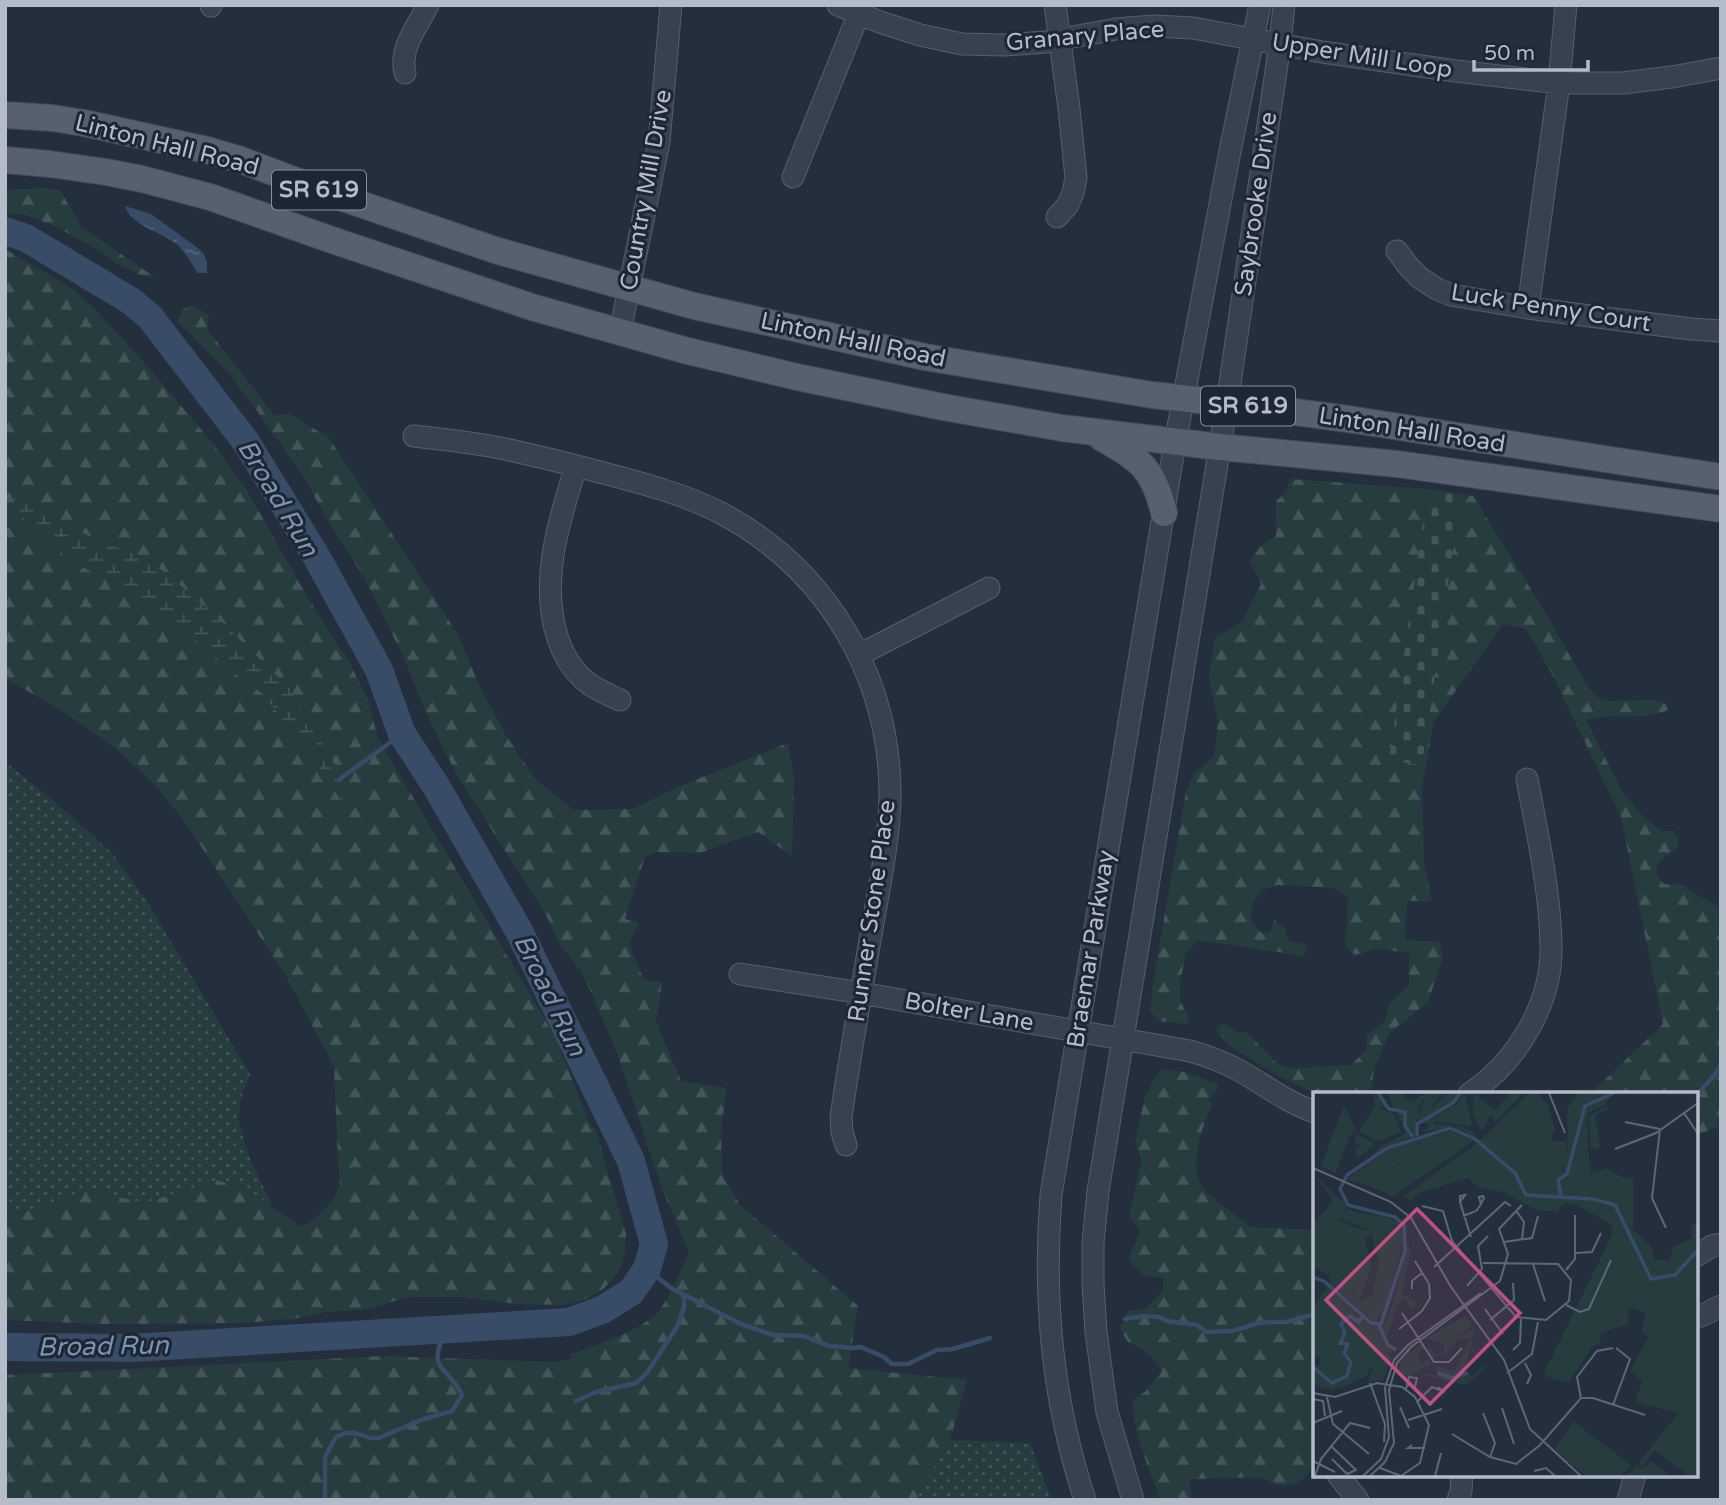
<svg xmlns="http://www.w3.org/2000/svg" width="1726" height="1505" font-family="'Varela Round',sans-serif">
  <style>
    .green { fill: url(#green-dots) }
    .forest { fill: url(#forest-firs) }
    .wetland { fill: url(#wetland-marsh) }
    .cemetery { fill: url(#cemetery-stones) }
    .water { fill: url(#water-ripples) }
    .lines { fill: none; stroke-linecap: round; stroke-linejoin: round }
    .stream { stroke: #394c67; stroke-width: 4.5 }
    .river { stroke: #394c67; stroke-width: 28 }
    .minor-casing { stroke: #565f6c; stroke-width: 23 }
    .major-casing { stroke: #414a57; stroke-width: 28 }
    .minor { stroke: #38414e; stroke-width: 21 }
    .major { stroke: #56606e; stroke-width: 26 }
    .labels { text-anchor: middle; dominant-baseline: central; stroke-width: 6; stroke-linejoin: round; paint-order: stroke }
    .shield { fill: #1d2633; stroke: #878f9c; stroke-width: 2 }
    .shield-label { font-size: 23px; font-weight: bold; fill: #b4bcc9 }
    .street-label { font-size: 24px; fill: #b4bcc9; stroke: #1d2633 }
    .water-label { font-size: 26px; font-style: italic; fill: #7c92b1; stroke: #1d2633 }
    .inset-river { fill: none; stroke: #394c67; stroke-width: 3.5 }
    .inset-road { fill: none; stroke: #5e6776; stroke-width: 2 }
    .view { fill: #bd5182; fill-opacity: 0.15; stroke: #bd5182; stroke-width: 3.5 }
    .inset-edge { fill: none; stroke: #b4bcc9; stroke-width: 3.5 }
  </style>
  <defs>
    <pattern id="green-dots" width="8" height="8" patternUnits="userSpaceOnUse" patternTransform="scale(1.75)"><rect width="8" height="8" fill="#263c3f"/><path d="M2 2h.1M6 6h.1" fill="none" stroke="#435659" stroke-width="1.8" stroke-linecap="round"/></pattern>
    <pattern id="forest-firs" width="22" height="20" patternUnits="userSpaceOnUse" patternTransform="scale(1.75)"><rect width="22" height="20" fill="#263c3f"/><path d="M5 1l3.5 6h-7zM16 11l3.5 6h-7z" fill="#435659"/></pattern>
    <pattern id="wetland-marsh" width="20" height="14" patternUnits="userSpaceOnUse" patternTransform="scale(1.75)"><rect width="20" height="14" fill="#263c3f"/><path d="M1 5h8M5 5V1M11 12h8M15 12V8" fill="none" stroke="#435659"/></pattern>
    <pattern id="cemetery-stones" width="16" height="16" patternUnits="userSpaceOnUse" patternTransform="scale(1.75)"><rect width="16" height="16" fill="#263c3f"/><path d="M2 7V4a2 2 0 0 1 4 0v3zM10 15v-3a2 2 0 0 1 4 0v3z" fill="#435659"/></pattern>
    <pattern id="water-ripples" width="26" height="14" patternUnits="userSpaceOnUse" patternTransform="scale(1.75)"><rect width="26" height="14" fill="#394c67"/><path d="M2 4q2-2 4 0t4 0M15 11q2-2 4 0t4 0" fill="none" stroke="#53647b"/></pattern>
  </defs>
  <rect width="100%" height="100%" fill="#242f3e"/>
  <path class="green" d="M5 762 49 797 112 853 146 900 250 1074 241 1098 238 1119 249 1156 272 1206 243 1189 217 1180 145 1203 114 1196 92 1188 30 1211 5 1214Z
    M950 1440 1030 1443 1052 1500H915L930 1468Z"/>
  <path class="forest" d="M45 188 60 190 81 227 156 278 141 275 115 263 102 252 56 227 29 216 5 212V190Z
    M5 249 73 289 98 312 150 369 214 445 245 487 308 598 349 662 368 700 378 738 543 1016 558 1043 589 1122 596 1131 626 1234 625 1251 621 1267 613 1279 601 1291 586 1299 566 1305 519 1304 462 1297H417L404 1298 369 1309 326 1312 294 1319 242 1323 102 1324 5 1320V1214L30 1211 92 1188 114 1196 145 1203 217 1180 243 1189 301 1226 312 1222 332 1201 340 1185 338 1162 334 1066 287 978 191 831 160 790 119 751 67 714 5 678Z
    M192 305 209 315 207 329 274 415 290 414 329 438 459 636 479 685 505 734 536 780 574 810 632 809 680 786 788 743 794 776 792 856 758 832 700 853 655 852 645 857 625 919 639 923 629 945 644 980 662 982 656 1022 681 1081 727 1088 721 1128 722 1175 740 1205 858 1306 848 1368 967 1380 950 1440 916 1500H5V1375L384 1356 554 1362 573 1359 570 1354C596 1345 635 1333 655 1315 669 1302 681 1269 689 1252L663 1191 619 1059 595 1000 580 970 561 946 546 915 460 780 442 746 425 710 403 656 365 579 325 516 305 479 253 405 231 376 189 332 177 322 182 310Z
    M1290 479 1428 489 1390 761 1422 765 1461 494 1473 496 1539 602 1582 677 1594 695 1604 701 1654 700 1666 704 1668 710C1644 722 1612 712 1586 720L1623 793 1641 814 1661 831H1674L1679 840 1677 849 1659 861 1656 874 1664 884 1684 885 1694 893 1721 908V1126L1696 1135V1094H1590L1663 1024 1621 817 1552 674 1526 629 1503 624 1434 721 1422 787 1424 861 1432 901H1407L1405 940 1440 942 1443 957 1428 1002 1389 1033 1375 1067 1370 1094H1325L1306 1089 1280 1077 1229 1045 1216 1030 1224 1023 1237 1032H1246L1279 1065 1294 1068 1351 1065 1367 1049V1035L1385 1021 1389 1005 1409 984V953L1377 949 1355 955 1345 947 1348 896 1332 888 1302 886 1278 885 1261 890 1251 908V921L1261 933 1270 932 1274 920 1285 928 1288 940 1308 945 1304 956 1198 940 1186 953 1180 982V1001L1189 1018 1187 1024 1159 1021 1150 1010 1153 983 1186 791 1194 774 1214 756 1218 722 1209 677 1215 638 1242 622 1261 584C1259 574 1253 570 1249 562L1261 546 1276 536V501L1286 492Z
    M1162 1069 1184 1072 1218 1084 1217 1090 1208 1099 1213 1104C1201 1129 1186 1168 1206 1192L1250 1227 1315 1230V1458C1309 1483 1284 1495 1263 1477L1189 1479 1192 1500H1160C1150 1468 1132 1434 1133 1400L1146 1391 1162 1372 1154 1359 1145 1351 1127 1341 1120 1328 1128 1311 1146 1309 1163 1290V1278C1143 1277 1139 1275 1129 1257L1140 1231 1129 1216 1142 1160 1135 1143 1141 1114 1145 1096 1154 1080Z"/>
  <path class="wetland" d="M22 489 33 492 40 509 55 520 102 542 130 552 165 572 213 613 289 688 338 770 349 798 346 802 341 801 314 758 309 745 282 719 262 693 242 680 173 621 144 600 60 555 35 532 16 509 14 496Z"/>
  <path class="cemetery" d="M1428 489 1461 494 1422 765 1389 761Z"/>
  <path class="water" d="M125 206 151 214 195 246 204 254 207 263V273H198C191 263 184 249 174 242 158 231 131 225 125 206Z"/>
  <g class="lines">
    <path class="stream" d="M341 778 402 734
      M1696 1098C1702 1085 1716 1078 1721 1064
      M647 1269 671 1288 741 1324 773 1335 804 1336 829 1346 852 1348 861 1347 884 1357 892 1364H908L937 1350 953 1349 990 1338
      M1125 1319 1145 1316 1159 1317 1167 1321 1197 1325 1206 1332 1233 1331 1262 1322H1286L1315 1314
      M576 1401 596 1392 636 1383 647 1373 678 1325 684 1307V1299L682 1294
      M325 1500V1457L336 1437 346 1433H354L362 1435 370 1438H379L421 1420 452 1411 462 1395C446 1362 426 1373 446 1329"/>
    <path class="river" d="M5 231 26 238 131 301 150 317 246 442 316 556 379 670 402 734 436 786 519 931 631 1161 654 1244 647 1269 631 1292 602 1310 569 1322 132 1348 5 1347"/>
    <defs>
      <path id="minor" d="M838 5 880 22 920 35 962 44 1004 45 1046 42 1116 29 1154 26 1193 28 1322 52 1456 71 1559 83H1623L1672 77 1721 68
        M1055 5 1069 108 1076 178 1073 193 1067 206 1057 217
        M211 6V5
        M405 73C399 48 417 27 428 5
        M793 177 859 13
        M1397 251 1409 267 1420 278 1437 289 1451 295 1528 308 1691 329 1721 331
        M1528 308 1559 83 1566 5
        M620 332 659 142 671 5
        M414 436C448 440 481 443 514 451 541 457 569 464 596 471 638 482 682 493 721 513 828 570 891 678 890 798 889 842 879 887 872 929 861 992 850 1055 841 1117L842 1132 846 1145
        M576 466C559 522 539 581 558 639 563 654 571 668 583 679 594 689 607 694 620 700
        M859 655 989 588
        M740 974 861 993 1190 1051C1208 1056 1226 1063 1242 1072 1266 1086 1288 1103 1315 1112
        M1469 1094C1517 1062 1553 1003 1551 944 1550 890 1537 832 1527 779
        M1696 1256 1712 1246 1721 1244
        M1696 1317 1701 1316 1721 1306
        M1338 1475 1358 1500
        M1085 1500C1052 1399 1043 1300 1051 1195L1175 443 1230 151 1260 5
        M1133 1500 1107 1412 1096 1332 1093 1284V1243L1098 1191 1227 403 1280 44 1284 5
        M1458 1500 1461 1491 1462 1475
        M1628 1500 1635 1475"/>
      <path id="major" d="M5 115 52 118 84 123 207 150 241 160 331 194 498 251 694 306 925 357 1152 395 1227 403 1355 420 1721 477
        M5 160 50 164 106 172 142 179 210 197 332 240 535 308 684 350 797 377 943 407 1062 428 1220 447 1397 464 1721 509
        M1102 438C1140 459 1154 469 1164 513"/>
    </defs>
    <use href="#minor" class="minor-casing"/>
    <use href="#major" class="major-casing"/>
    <use href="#minor" class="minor"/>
    <use href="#major" class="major"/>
  </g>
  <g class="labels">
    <g class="shield">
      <rect x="272" y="170.5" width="94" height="39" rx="5"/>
      <rect x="1201" y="386.5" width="94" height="39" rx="5"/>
    </g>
    <g class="shield-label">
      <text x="319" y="190">SR 619</text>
      <text x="1248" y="406">SR 619</text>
    </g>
    <g class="street-label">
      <text transform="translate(1085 36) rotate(-5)">Granary Place</text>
      <text transform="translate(1362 56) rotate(9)">Upper Mill Loop</text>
      <text transform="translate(167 145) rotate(14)">Linton Hall Road</text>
      <text transform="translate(646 190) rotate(-80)">Country Mill Drive</text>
      <text transform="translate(1256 204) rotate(-82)">Saybrooke Drive</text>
      <text transform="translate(1551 308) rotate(9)">Luck Penny Court</text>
      <text transform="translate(853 340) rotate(12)">Linton Hall Road</text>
      <text transform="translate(1412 430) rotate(9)">Linton Hall Road</text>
      <text transform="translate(872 911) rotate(-82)">Runner Stone Place</text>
      <text transform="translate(1091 949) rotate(-81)">Braemar Parkway</text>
      <text transform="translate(969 1012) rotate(10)">Bolter Lane</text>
    </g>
    <g class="water-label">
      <text transform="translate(278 498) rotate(59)">Broad Run</text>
      <text transform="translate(550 995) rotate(64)">Broad Run</text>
      <text transform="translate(103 1346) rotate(-1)">Broad Run</text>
    </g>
  </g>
  <g transform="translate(1313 1092)">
    <rect width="385" height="385" fill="#242f3e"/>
    <path d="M114 1H129L111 25 112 33 104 26ZM108 47 100 61 56 94 43 90 76 62ZM3 84 34 114 26 128 29 130 52 139 64 123 72 125 52 148 59 175 47 206 24 186 17 192V183L0 175 1 131 20 109ZM74 261 79 266 70 289H55L62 269Z" fill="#263c3f"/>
    <path d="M60 1 81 19 75 1H88L97 10 114 1 106 14 102 43 58 64 67 54 94 41 83 20 71 16 68 12 67 16 82 23 88 40 65 50 46 39 62 14ZM134 1H151L143 11 123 22 122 32 147 34 160 40 163 46 141 34 108 41 115 35 111 24ZM161 1 183 19 196 1H211L182 30 178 22 169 39 160 23ZM217 1H225L235 13 242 38 237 48 253 50 255 62 254 17 265 1 300 2 291 13 274 22 275 57H270L276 60 278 81 294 76 312 87 320 85V137L338 154 342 168H356L361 155 379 146V133L385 131V384H376L342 358 330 374 326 371 365 321 322 310 329 289 317 279 335 245 328 240 333 222 320 216 314 221 316 232 288 241 287 252 280 254 255 291 230 283 286 170 300 140 298 132 260 111 250 112 244 120 223 118 190 100 164 95 156 86 106 101 98 109 90 105 163 52ZM31 13 43 38 36 44 23 81 8 74ZM294 14V17L282 24 287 55 282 58 278 55 276 24ZM138 39 160 49 80 104 56 94 100 61 108 47ZM43 42 62 52 44 67 42 58 47 54 41 48ZM99 50 43 90 33 87 78 56ZM36 117 48 122 64 123 53 137 29 127 30 119ZM72 125 87 130 90 149 74 214 62 231 17 192 21 187 28 188 48 209 60 202 66 170 58 141ZM95 147 97 164 89 201 106 210 100 217 91 208 85 212 72 251 79 259 67 263 52 285 35 293 17 298 0 292V272L5 274 9 268 0 262V214L15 195 56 233 70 234 80 211ZM152 224 160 233 142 247 162 236 158 255 161 260 156 257 153 279 158 285 174 272V275L152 293 110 283H124L122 273 142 279 157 246 146 247 133 262 120 266 116 259 115 253 123 263 131 260 130 251 112 247ZM109 252 112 256 105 260V267L110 271 115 266 118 272 95 285 86 278 81 289 91 265ZM260 329 318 373 308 384H273L241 358ZM338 369 357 384H314L324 372 330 377Z" fill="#263c3f"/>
    <path d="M152 1 159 34 124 30 123 24 145 11Z" fill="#263c3f"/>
    <path class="inset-river" d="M65 1 76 17 92 20V34L100 45M104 44V32L140 11 147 1M248 104 245 88 254 82 272 14 301 1M0 185 12 190 58 231 68 232 92 159 91 133 82 125 35 113 27 97 34 83 74 56 137 36 162 47 202 81 213 103 280 107 302 113 338 187 362 183 385 158M66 233 75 253 83 258M0 275 19 291 34 284 38 270 31 261 35 252 27 251 32 241 28 232 37 224 46 230 50 224M125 281 139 286 155 281"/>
    <path class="inset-road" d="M236 1 252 41M371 21 385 42M312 30 347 37M347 37 339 106 353 136M302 57 343 41 385 11M0 76 78 110 98 126 138 195 191 268 217 337 268 384M147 110 152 103 147 104V110L158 145M109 114 130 119 139 149 203 225 233 228 256 209 258 188 245 172 170 171M204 120 211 130 209 147M150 124 163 119 164 118 168 112 171 106 170 104 166 105 168 112M191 150 219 146 225 124M263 161 279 160 288 141M220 172 232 209M121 175 192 110 198 114M253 178 262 167V123M154 194 169 177 165 154 175 144M99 197V189L110 180M253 213 267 220 276 217 298 168M172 217 190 242M89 221 121 270H136L149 256M177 228 201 208 200 191M86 237 109 219 117 206 116 192 102 169M200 258 207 251 208 227M212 271 218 283 214 292M194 281 219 262 225 230M57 291 72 332 71 350M93 297 96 285 104 286 102 295 95 293M0 301 22 305 64 291 89 295 102 305 116 333 107 371 88 384 67 376M14 305 20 332 56 362M268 306 264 285 284 259 300 256M0 307 10 309 12 324M105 309 119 295 132 300 125 295M300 313 317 267 303 256M87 315 96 336M189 316 201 352M170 321 182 351 177 365M95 328 129 317M0 331 29 319M139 342 177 365 203 372 227 353 268 306H280L332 323M99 353 95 356H112M19 355 43 378 34 382 19 367M0 369 22 380M221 379 233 376 242 384M2 384 8 367 37 331 57 336M50 384 68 367 76 345 72 296 81 268 95 253 168 201M57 384 72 370 81 351 76 298 84 271 98 255 187 189 195 162 186 137 209 113M122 384 128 361"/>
    <path class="view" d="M104 117 207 221 117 312 13 208Z"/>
    <rect width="385" height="385" class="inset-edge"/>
  </g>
  <rect width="1726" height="1505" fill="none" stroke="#b4bcc9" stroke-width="14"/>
  <path d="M1474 60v10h114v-10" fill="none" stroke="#b4bcc9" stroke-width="3.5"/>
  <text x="1484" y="60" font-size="21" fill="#b4bcc9" stroke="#1d2633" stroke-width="5" paint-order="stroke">50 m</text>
</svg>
